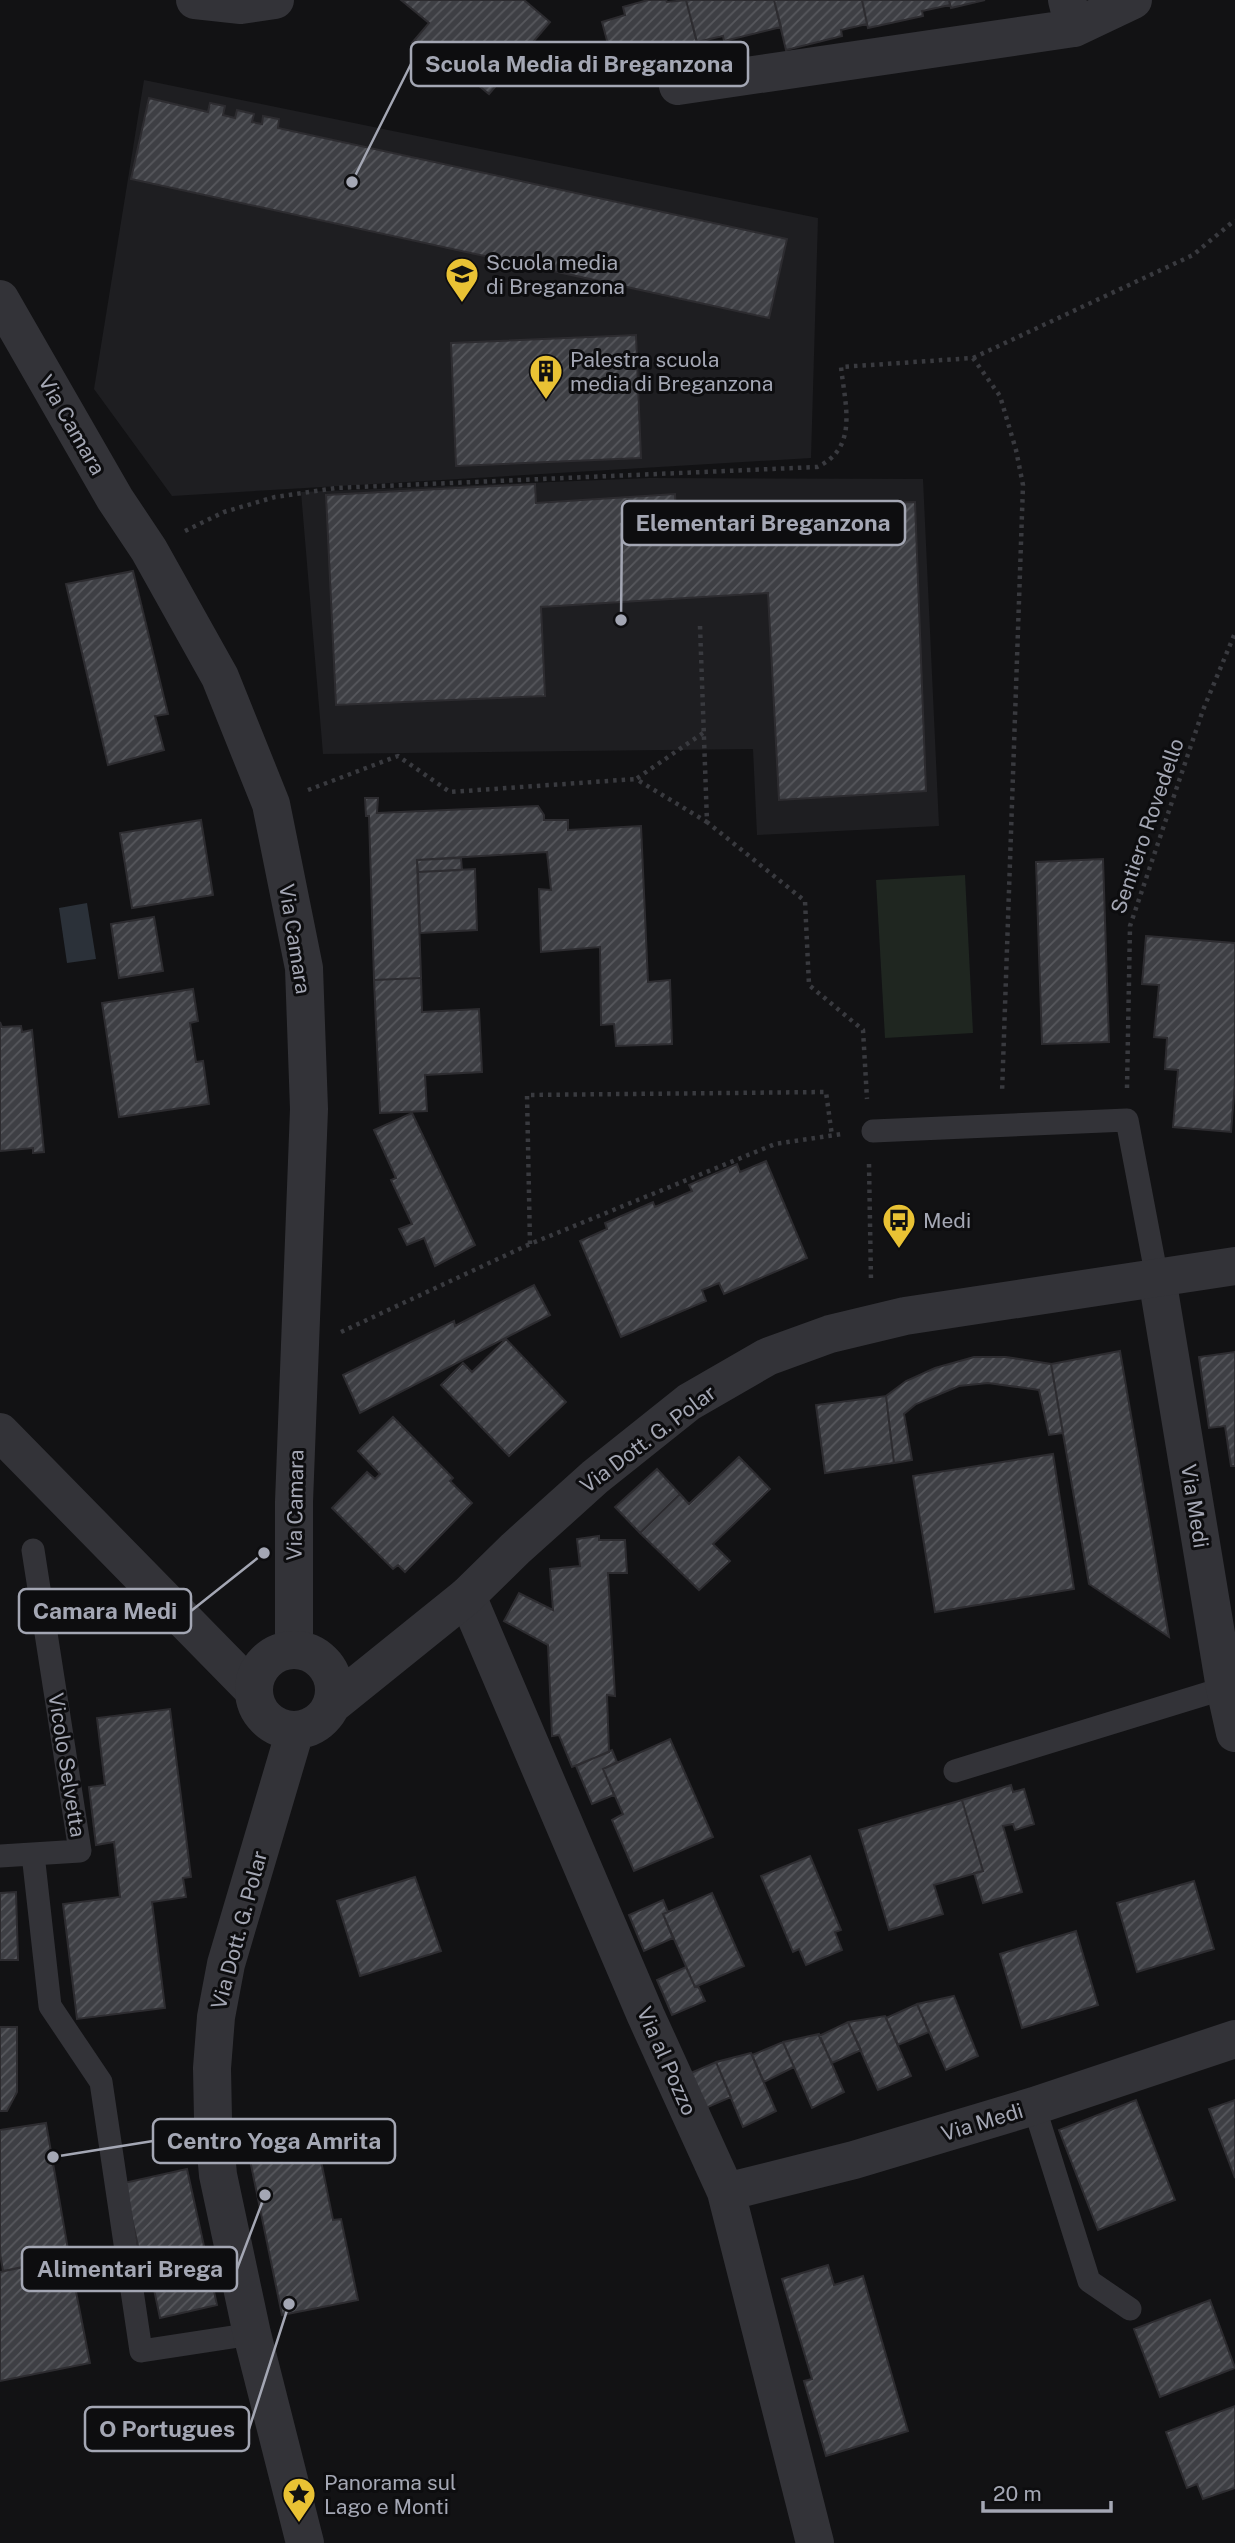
<svg xmlns="http://www.w3.org/2000/svg" width="1235" height="2543" font-family="'Public Sans',sans-serif">
  <style>
    .built { fill: #1e1e21 }
    .garden { fill: #1f2620 }
    .water { fill: #2b3139 }
    .building { fill: url(#building-hatch); stroke: #2d2c30; stroke-width: 2 }
    .lines { fill: none; stroke-linecap: round; stroke-linejoin: round }
    .path { stroke: #393a3f; stroke-width: 4.5; stroke-dasharray: 3.5 5; stroke-linecap: butt }
    .service { stroke: #333338; stroke-width: 23 }
    .minor { stroke: #333338; stroke-width: 38 }
    .tertiary { stroke: #333338; stroke-width: 38 }
    .labels { text-anchor: middle; dominant-baseline: central; stroke-width: 6; stroke-linejoin: round; paint-order: stroke }
    .poi-label { font-size: 21px; fill: #a4a7b4; stroke: #0d0d0f; text-anchor: start }
    .street-label { font-size: 21px; fill: #a4a7b4; stroke: #0d0d0f }
    .leader { fill: none; stroke: #a4a7b4; stroke-width: 2.5 }
    .callout-dot { fill: #a4a7b4; stroke: #0d0d0f; stroke-width: 2.5 }
    .callout { fill: #0d0d0f; stroke: #a4a7b4; stroke-width: 2.5 }
    .callout-label { font-size: 23px; text-anchor: middle; font-weight: bold; fill: #a4a7b4 }
  </style>
  <defs>
    <pattern id="building-hatch" width="6" height="6" patternUnits="userSpaceOnUse" patternTransform="scale(1.75)"><rect width="6" height="6" fill="#3e3f44"/><path d="M-1 1l2-2M0 6l6-6M5 7l2-2" fill="none" stroke="#57585d"/></pattern>
  </defs>
  <rect width="100%" height="100%" fill="#121214"/>
  <path class="built" d="M144 80 818 218 811 458 172 496 94 389Z
    M650 478 923 479 939 826 757 835 753 749 323 754 301 492Z"/>
  <path class="garden" d="M965 875 973 1033 885 1038 876 880Z"/>
  <path class="water" d="M87 903 96 959 67 963 59 908Z"/>
  <path class="building" d="M401 0H524L550 22 489 94 461 71 455 79 412 43 429 23Z
    M648 0H666L667 2 686 0 698 47 642 62 640 55 613 63 602 22 625 15 623 7Z
    M686 0H774L781 27 724 41 723 36 697 42Z
    M774 0H862L867 24 841 30 842 36 786 50Z
    M862 0H949L950 5 922 11 923 16 868 28Z
    M949 0H985L951 8Z
    M149 98 208 112 210 103 225 106 223 115 235 118 237 110 254 114 252 122 262 124 263 116 279 119 278 128 787 239 769 318 131 179Z
    M636 335 641 458 456 466 451 343Z
    M535 484 536 503 675 494 676 513 763 512 764 507 915 502 926 791 779 800 768 593 541 607 545 696 336 705 326 495Z
    M133 571 168 714 155 716 164 750 108 765 66 584Z
    M365 798H378L377 813 538 806 544 815V820H568V830L641 826 648 982 670 980 672 1044 616 1046 614 1024 601 1025 600 947 541 952 539 889 551 890 547 852 417 860 421 978 374 980 369 816H366Z
    M201 820 213 895 132 908 120 833Z
    M461 858 462 870 418 872 417 860Z
    M1103 859 1109 1042 1042 1044 1036 862Z
    M475 869 477 930 420 933 418 872Z
    M154 917 163 971 119 978 111 924Z
    M1146 936 1235 943V1082L1231 1132 1173 1127 1178 1070 1165 1069 1167 1038 1154 1037 1159 985 1142 984Z
    M421 978 422 1012 479 1009 482 1072 425 1075 427 1111 380 1113 374 980Z
    M193 989 198 1021 190 1023 196 1062 203 1061 209 1104 119 1117 102 1003Z
    M0 1022 2 1027 21 1026 22 1032 32 1030 44 1152 33 1153V1148L0 1151Z
    M412 1113 475 1245 435 1266 424 1238 407 1245 399 1229 412 1224 391 1180 396 1178 374 1130Z
    M766 1161 807 1258 724 1294 719 1283 702 1290 706 1301 621 1337 580 1241 607 1229 605 1223 653 1202 655 1207 692 1191 689 1185 737 1164 740 1172Z
    M534 1285 550 1315 360 1413 343 1375 454 1321 455 1326Z
    M506 1339 566 1402 509 1456 441 1385 463 1363 472 1372Z
    M1120 1351 1169 1637 1089 1584 1051 1364Z
    M1235 1352V1466H1231L1225 1426 1209 1428 1199 1357Z
    M974 1357H1006L1051 1364 1063 1433 1049 1435 1039 1390 988 1383 959 1386 916 1404 904 1414 912 1460 894 1463 886 1396 906 1381 935 1368Z
    M886 1396 894 1463 825 1473 816 1405Z
    M393 1417 453 1478 450 1481 472 1503 405 1572 398 1565 393 1569 332 1508 367 1472 375 1479 380 1474 358 1451Z
    M1053 1454 1074 1589 935 1612 913 1476Z
    M739 1457 770 1489 713 1544 730 1561 699 1590 640 1533 680 1494 689 1504Z
    M657 1469 680 1494 640 1533 615 1507Z
    M599 1536V1540H625L627 1573H608L615 1696 607 1695 609 1752 572 1767 559 1735 552 1736 548 1645 504 1621 519 1593 553 1610 550 1569 580 1566 577 1539Z
    M170 1709 191 1877 183 1878 186 1897 152 1902 165 2008 77 2019 63 1904 120 1897 114 1842 96 1845 89 1787 105 1785 97 1718Z
    M670 1739 713 1837 634 1871 612 1820 623 1814 603 1769Z
    M612 1750 617 1762 603 1769 614 1795 592 1804 576 1766Z
    M1011 1785 1013 1792 1024 1789 1034 1824 1015 1830 1013 1824 1003 1826 1022 1892 983 1903 974 1873 983 1871 962 1800Z
    M962 1800 983 1871 934 1885 943 1914 889 1930 859 1830Z
    M810 1856 841 1930 835 1932 842 1950 806 1965 799 1949 793 1952 761 1876Z
    M415 1877 441 1951 360 1976 337 1901Z
    M1194 1881 1214 1949 1137 1972 1117 1903Z
    M16 1892 18 1960H0V1893Z
    M712 1893 744 1966 695 1987 663 1914Z
    M663 1900 668 1912 663 1914 673 1938 644 1951 629 1915Z
    M1076 1931 1098 2005 1022 2028 1000 1954Z
    M686 1967 695 1987 698 1986 705 2001 672 2015 657 1980Z
    M954 1996 978 2056 946 2070 917 2004Z
    M917 2004 929 2032 898 2045 886 2018Z
    M885 2016 911 2076 878 2090 848 2022Z
    M848 2022 861 2050 832 2063 819 2036Z
    M0 2027H17V2092L7 2111H0Z
    M819 2034 844 2092 812 2108 783 2042Z
    M783 2042 794 2067 764 2082 752 2055Z
    M751 2053 776 2111 743 2127 716 2062Z
    M716 2062 731 2097 701 2110 686 2075Z
    M1136 2100 1175 2200 1098 2230 1059 2130Z
    M1235 2100V2178L1209 2109Z
    M46 2123 70 2261 52 2265V2261L3 2271 0 2253V2130Z
    M318 2146 333 2220 341 2219 358 2300 282 2315 250 2160Z
    M187 2169 217 2305 160 2318 151 2275 141 2277 134 2247 138 2246 124 2183Z
    M52 2261V2265L70 2261 90 2363 0 2381V2272Z
    M828 2265 834 2285 863 2276 908 2431 826 2456 804 2381 812 2379 782 2279Z
    M1210 2300 1235 2368 1160 2397 1134 2329Z
    M1235 2406V2488L1203 2499 1197 2484 1187 2488 1166 2432Z"/>
  <g class="lines">
    <path class="path" d="M973 358 1193 255 1235 220
      M185 531 224 512 275 497 336 488 817 467C859 448 845 405 841 367L973 358 1000 396 1016 450 1023 485 1002 1093
      M700 626 707 822 805 901 809 985 863 1030 867 1099
      M703 733 636 779 707 822
      M308 790 398 756 450 792 636 779
      M1127 1088 1130 926 1203 710 1235 633
      M869 1164 871 1281
      M530 1244 527 1095 826 1092 832 1136
      M341 1332 530 1244 775 1144 842 1134"/>
    <path class="service" d="M873 1131 1127 1120 1157 1278
      M955 1771 1225 1688
      M33 1854 50 2006 101 2082 141 2351 252 2334
      M0 1856 80 1851 33 1550
      M1034 2106 1089 2281 1130 2309"/>
    <path class="minor" d="M195 0 241 5 275 0
      M1067 0 1074 28 1133 0
      M678 86 1074 28
      M0 299 115 499 149 550 220 677 271 804 304 968 309 1109 294 1502V1650
      M1157 1278 1225 1688 1235 1733
      M0 1432 253 1690
      M467 1596 646 2016 726 2192 815 2543
      M726 2192 854 2160 1034 2106 1235 2039"/>
    <path class="tertiary" d="M254 1690a40 40 0 1 1 80 0a40 40 0 1 1-80 0Z
      M333 1704 467 1596 515 1549 595 1477 689 1402 767 1357 830 1334 905 1316 1235 1266
      M295 1731 226 1964 216 2017 212 2068 213 2119 218 2175 252 2334 305 2543"/>
  </g>
  <defs>
    <symbol id="school-pin" viewBox="-11 -11 22 30"><path d="M0 17L-7.5 6A9.5 9.5 0 1 1 7.5 6Z" fill="#e9c234" stroke="#0d0d0f"/><path d="M0-5L7-2L0 1L-7-2ZM-4 1L0 2.5L4 1V4Q0 6-4 4Z" fill="#111"/></symbol>
    <symbol id="building-pin" viewBox="-11 -11 22 30"><path d="M0 17L-7.5 6A9.5 9.5 0 1 1 7.5 6Z" fill="#e9c234" stroke="#0d0d0f"/><path d="M-4-6H4V6H1V3H-1V6H-4ZM-2.5-4.3h1.7v1.8h-1.7ZM.8-4.3h1.7v1.8H.8ZM-2.5-1h1.7V.8h-1.7ZM.8-1h1.7V.8H.8Z" fill="#111"/></symbol>
    <symbol id="bus-pin" viewBox="-11 -11 22 30"><path d="M0 17L-7.5 6A9.5 9.5 0 1 1 7.5 6Z" fill="#e9c234" stroke="#0d0d0f"/><path d="M-5-6H5V4H4V6H2V4H-2V6H-4V4H-5ZM-3.5-4V0h7V-4ZM-3.5 1.2v1.5H-2V1.2ZM2 1.2v1.5H3.5V1.2Z" fill="#111"/></symbol>
    <symbol id="sight-pin" viewBox="-11 -11 22 30"><path d="M0 17L-7.5 6A9.5 9.5 0 1 1 7.5 6Z" fill="#e9c234" stroke="#0d0d0f"/><path d="M0-6L1.8-2.2L6-1.7L2.9 1.2L3.7 5.4L0 3.3L-3.7 5.4L-2.9 1.2L-6-1.7L-1.8-2.2Z" fill="#111"/></symbol>
  </defs>
  <g fill-rule="evenodd">
    <use href="#school-pin" x="443" y="255" width="38" height="52"/>
    <use href="#building-pin" x="527" y="352" width="38" height="52"/>
    <use href="#bus-pin" x="880" y="1201" width="38" height="52"/>
    <use href="#sight-pin" x="280" y="2475" width="38" height="52"/>
  </g>
  <g class="labels">
    <g class="poi-label">
      <text x="486" y="262">Scuola media<tspan x="486" dy="24">di Breganzona</tspan></text>
      <text x="570" y="359">Palestra scuola<tspan x="570" dy="24">media di Breganzona</tspan></text>
      <text x="923" y="1220">Medi</text>
      <text x="324" y="2482">Panorama sul<tspan x="324" dy="24">Lago e Monti</tspan></text>
    </g>
    <g class="street-label">
      <text transform="translate(72 425) rotate(60)">Via Camara</text>
      <text transform="translate(1147 826) rotate(-71)">Sentiero Rovedello</text>
      <text transform="translate(295 939) rotate(81)">Via Camara</text>
      <text transform="translate(648 1439) rotate(-37)">Via Dott. G. Polar</text>
      <text transform="translate(295 1505) rotate(-89)">Via Camara</text>
      <text transform="translate(1195 1506) rotate(81)">Via Medi</text>
      <text transform="translate(67 1765) rotate(81)">Vicolo Selvetta</text>
      <text transform="translate(239 1930) rotate(-75)">Via Dott. G. Polar</text>
      <text transform="translate(667 2061) rotate(66)">Via al Pozzo</text>
      <text transform="translate(982 2122) rotate(-17)">Via Medi</text>
    </g>
  </g>
  <path class="leader" d="M352 182L411 64M621 620L622 523M264 1553L191 1611M53 2157L153 2141M265 2195L237 2269M289 2304L249 2429"/>
  <g class="callout-dot">
    <circle cx="352" cy="182" r="7"/>
    <circle cx="621" cy="620" r="7"/>
    <circle cx="264" cy="1553" r="7"/>
    <circle cx="53" cy="2157" r="7"/>
    <circle cx="265" cy="2195" r="7"/>
    <circle cx="289" cy="2304" r="7"/>
  </g>
  <g class="callout">
    <rect x="411" y="42" width="337" height="44" rx="7"/>
    <rect x="622" y="501" width="283" height="44" rx="7"/>
    <rect x="19" y="1589" width="172" height="44" rx="7"/>
    <rect x="153" y="2119" width="242" height="44" rx="7"/>
    <rect x="22" y="2247" width="215" height="44" rx="7"/>
    <rect x="85" y="2407" width="164" height="44" rx="7"/>
  </g>
  <g class="callout-label">
    <text x="579" y="72">Scuola Media di Breganzona</text>
    <text x="763" y="531">Elementari Breganzona</text>
    <text x="105" y="1619">Camara Medi</text>
    <text x="274" y="2149">Centro Yoga Amrita</text>
    <text x="130" y="2277">Alimentari Brega</text>
    <text x="167" y="2437">O Portugues</text>
  </g>
  <path d="M983 2501v10h128v-10" fill="none" stroke="#a4a7b4" stroke-width="3.5"/>
  <text x="993" y="2501" font-size="21" fill="#a4a7b4" stroke="#0d0d0f" stroke-width="5" paint-order="stroke">20 m</text>
</svg>
